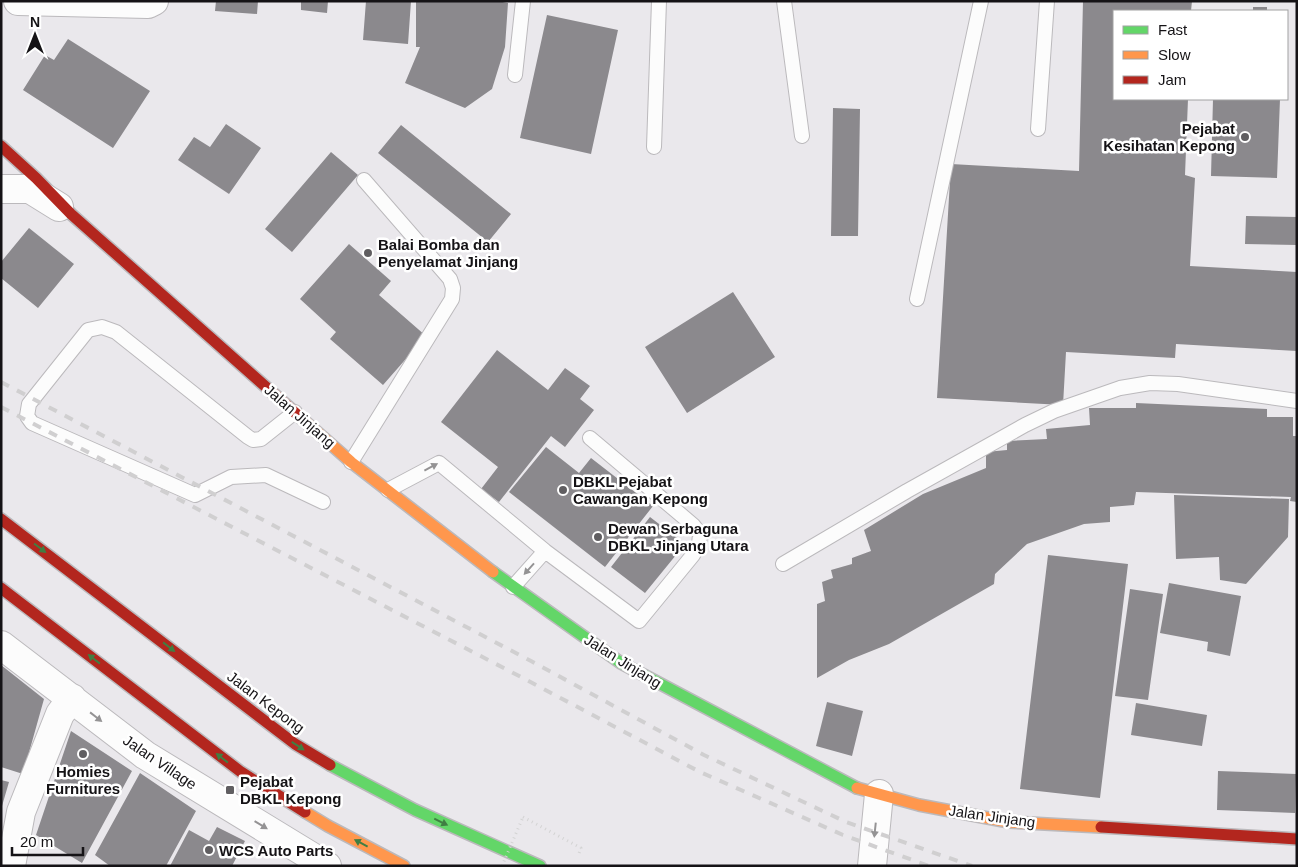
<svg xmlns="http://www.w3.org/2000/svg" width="1298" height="867" font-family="Helvetica,sans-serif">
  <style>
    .building { fill: #8b898d }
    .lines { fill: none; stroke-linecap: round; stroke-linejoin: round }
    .lane-casing { stroke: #bbb9bc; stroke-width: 16 }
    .street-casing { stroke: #bbb9bc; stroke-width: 30 }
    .fast-casing { stroke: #bbb9bc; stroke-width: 14 }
    .slow-casing { stroke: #bbb9bc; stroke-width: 14 }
    .jam-casing { stroke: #bbb9bc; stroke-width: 14 }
    .path { stroke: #d3d3d3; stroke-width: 3; stroke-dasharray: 1 4; stroke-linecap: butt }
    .lane { stroke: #fcfcfc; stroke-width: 14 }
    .street { stroke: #fcfcfc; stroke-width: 28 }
    .fast { stroke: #63d668; stroke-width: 11 }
    .slow { stroke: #ff974d; stroke-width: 11 }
    .jam { stroke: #b3261e; stroke-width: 11 }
    .rail { stroke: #d0cfd0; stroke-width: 4; stroke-dasharray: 9 9; stroke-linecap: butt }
    .path-bridge { stroke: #d3d3d3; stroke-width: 3; stroke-dasharray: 1 4; stroke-linecap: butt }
    .oneway { fill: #949394 }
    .oneway2 { fill: #407e43 }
    .poi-dot { fill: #605e61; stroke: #fff; stroke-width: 2 }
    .labels { text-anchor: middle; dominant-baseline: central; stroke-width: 5; stroke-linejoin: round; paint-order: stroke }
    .poi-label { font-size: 15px; font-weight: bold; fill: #151316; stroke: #fff; text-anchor: start }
    .street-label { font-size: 15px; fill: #151316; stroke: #fff }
  </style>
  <rect width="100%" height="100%" fill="#eae8ec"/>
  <path class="building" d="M216 1H258L257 14 215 11Z
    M301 1H328L327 13 301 10Z
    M366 1H411L408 44 363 40Z
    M416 1H497L508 3 505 47 492 89 465 108 405 83 420 47H416Z
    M1083 1H1192L1191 11H1114V99H1188L1185 175 1195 178 1190 266 1297 272V351L1176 344 1175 358 1066 352 1063 405 937 398 951 164 1079 171Z
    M1253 7H1267V11H1253Z
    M547 15 618 30 591 154 520 138Z
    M68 39 150 91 113 148 23 90 45 55 54 60Z
    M1213 99H1280L1277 178 1211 176Z
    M833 108 860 109 858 236H831Z
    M226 124 261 148 229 194 178 160 194 137 210 147Z
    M401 125 511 214 488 242 378 153Z
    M331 152 358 175 292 252 265 229Z
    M1246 216 1297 217V245L1245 244Z
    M29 228 74 264 38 308 1 278V262Z
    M349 244 391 281 379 295 426 336 383 385 330 339 336 332 300 299Z
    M733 292 775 357 687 413 645 347Z
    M497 350 548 390 565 368 590 386 580 399 594 410 565 447 551 436 499 502 481 489 498 467 441 422Z
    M1136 403 1267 409V417H1293V436H1297V502L1290 501 1291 497 1136 492 1134 505 1110 507V522L1084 524 1027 544 995 574 994 584 889 644 849 660 817 678V604L825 601 822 582 833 578 831 570 852 564V558L871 551 864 530 923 494 986 468V452L1007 450V441L1047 439 1046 429 1090 425 1089 408H1136Z
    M546 447 579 473 591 458 653 506 605 567 509 492Z
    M1174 495 1289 499 1288 537 1246 584 1220 580 1219 557 1176 559Z
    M650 517 685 544 645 593 611 567Z
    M1048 555 1128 564 1100 798 1020 789Z
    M1169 583 1241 596 1230 656 1207 651 1208 642 1160 633Z
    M1130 589 1163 594 1148 700 1115 696Z
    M1 665 44 699 23 774 1 767Z
    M827 702 863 711 852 756 816 746Z
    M1136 703 1207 715 1202 746 1131 735Z
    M71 731 132 771 82 863 36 835Z
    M1218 771 1296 774 1295 813 1217 810Z
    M140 773 196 811 166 866H110L95 855Z
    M1 780 9 782 2 806H1Z
    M217 827 245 841 232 866H170L189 830 209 841Z"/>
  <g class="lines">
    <defs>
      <path id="lane" d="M784 1 802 136
        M515 75 523 1
        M1038 129 1047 1
        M654 147 659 1
        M917 299 981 1
        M295 412 261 439 253 440 248 437 116 332 102 327 88 330 29 404 27 416 32 423 195 495 231 477 266 475 323 502
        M351 462 452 299 453 288 450 279 364 180
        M388 490 439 463 545 551 639 621 693 555 699 545 700 534 693 525 590 438
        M783 564 907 491 1025 425 1054 411 1120 388 1150 383 1178 384 1297 401
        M513 587 545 551"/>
      <path id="street" d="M18 1 148 4 154 1
        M1 189H30L59 207
        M1 645 145 755 327 866
        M11 866 21 812 60 714 72 698
        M872 866 879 794"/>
      <path id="fast" d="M493 572 621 663 857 788
        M330 765 415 810 540 866"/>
      <path id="slow" d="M301 418 351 462 493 572
        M857 788 919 805 1009 822 1101 827
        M305 812 328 826 404 866"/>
      <path id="jam" d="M1 146 36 178 71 214 301 418
        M1 519 295 744 330 765
        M1 588 241 772 305 812
        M1101 827 1297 839"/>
    </defs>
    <use href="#lane" class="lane-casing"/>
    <use href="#street" class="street-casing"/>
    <use href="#fast" class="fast-casing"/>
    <use href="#slow" class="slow-casing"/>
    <use href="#jam" class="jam-casing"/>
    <path class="path" d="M523 817 581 848 578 856"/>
    <use href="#lane" class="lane"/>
    <use href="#street" class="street"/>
    <use href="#fast" class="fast"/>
    <use href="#slow" class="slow"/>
    <use href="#jam" class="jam"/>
    <path class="rail" d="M1 382 531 661 704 755 846 822 972 866
      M1 407 521 677 700 772 843 835 929 866"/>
    <path class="path-bridge" d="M502 866 523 817"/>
  </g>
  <defs><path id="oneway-solid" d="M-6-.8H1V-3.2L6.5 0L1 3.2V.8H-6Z" transform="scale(1.25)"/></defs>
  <g class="oneway">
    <use href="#oneway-solid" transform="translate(431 467) rotate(-28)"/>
    <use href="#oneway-solid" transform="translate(529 569) rotate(132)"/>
    <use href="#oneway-solid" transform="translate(96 717) rotate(38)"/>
    <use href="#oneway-solid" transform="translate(261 825) rotate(31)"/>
    <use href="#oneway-solid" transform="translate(875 830) rotate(96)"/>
  </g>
  <g class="oneway2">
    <use href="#oneway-solid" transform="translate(40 548) rotate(37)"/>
    <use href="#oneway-solid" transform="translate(169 647) rotate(38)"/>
    <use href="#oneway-solid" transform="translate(94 659) rotate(-142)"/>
    <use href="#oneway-solid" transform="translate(298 746) rotate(33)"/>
    <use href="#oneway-solid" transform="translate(222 758) rotate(-142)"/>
    <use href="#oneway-solid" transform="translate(441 822) rotate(26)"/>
    <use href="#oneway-solid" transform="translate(361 843) rotate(-152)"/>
  </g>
  <g class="poi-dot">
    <circle cx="1245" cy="137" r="5"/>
    <circle cx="368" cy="253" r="5"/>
    <circle cx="563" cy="490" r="5"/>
    <circle cx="598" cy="537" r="5"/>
    <circle cx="83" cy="754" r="5"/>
    <rect x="225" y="785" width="10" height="10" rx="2.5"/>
    <circle cx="209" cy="850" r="5"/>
  </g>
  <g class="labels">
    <g class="poi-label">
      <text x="1235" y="128" text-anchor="end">Pejabat<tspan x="1235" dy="17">Kesihatan Kepong</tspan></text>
      <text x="378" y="244">Balai Bomba dan<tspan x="378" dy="17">Penyelamat Jinjang</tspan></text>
      <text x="573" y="481">DBKL Pejabat<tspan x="573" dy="17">Cawangan Kepong</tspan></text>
      <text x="608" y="528">Dewan Serbaguna<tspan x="608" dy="17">DBKL Jinjang Utara</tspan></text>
      <text x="83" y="771" text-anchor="middle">Homies<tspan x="83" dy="17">Furnitures</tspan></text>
      <text x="240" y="781">Pejabat<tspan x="240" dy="17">DBKL Kepong</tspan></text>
      <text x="219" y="850">WCS Auto Parts</text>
    </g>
    <g class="street-label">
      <text transform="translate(300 416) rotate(41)">Jalan Jinjang</text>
      <text transform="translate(623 661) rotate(32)">Jalan Jinjang</text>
      <text transform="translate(266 702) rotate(37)">Jalan Kepong</text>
      <text transform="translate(160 762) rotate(34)">Jalan Village</text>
      <text transform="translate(992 816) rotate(8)">Jalan Jinjang</text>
    </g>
  </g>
  <rect width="1298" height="867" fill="none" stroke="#151316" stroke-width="5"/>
  <rect x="1113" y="10" width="175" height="90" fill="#ffffff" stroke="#a1a1a2"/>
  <rect x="1123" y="26" width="25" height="8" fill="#63d668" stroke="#a1a1a2"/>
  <text x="1158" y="35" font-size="15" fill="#151316">Fast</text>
  <rect x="1123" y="51" width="25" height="8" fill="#ff974d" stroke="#a1a1a2"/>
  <text x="1158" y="60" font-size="15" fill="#151316">Slow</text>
  <rect x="1123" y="76" width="25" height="8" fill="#b3261e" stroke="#a1a1a2"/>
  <text x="1158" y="85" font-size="15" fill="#151316">Jam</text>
  <g transform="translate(35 35)" stroke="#ffffff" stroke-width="4" paint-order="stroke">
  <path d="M0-4L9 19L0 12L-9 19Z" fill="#151316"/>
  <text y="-8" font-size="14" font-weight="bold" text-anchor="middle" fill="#151316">N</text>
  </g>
  <path d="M12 847v8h71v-8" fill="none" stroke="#151316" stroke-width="2.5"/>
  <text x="20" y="847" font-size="15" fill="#151316" stroke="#ffffff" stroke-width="4" paint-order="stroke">20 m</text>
</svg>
